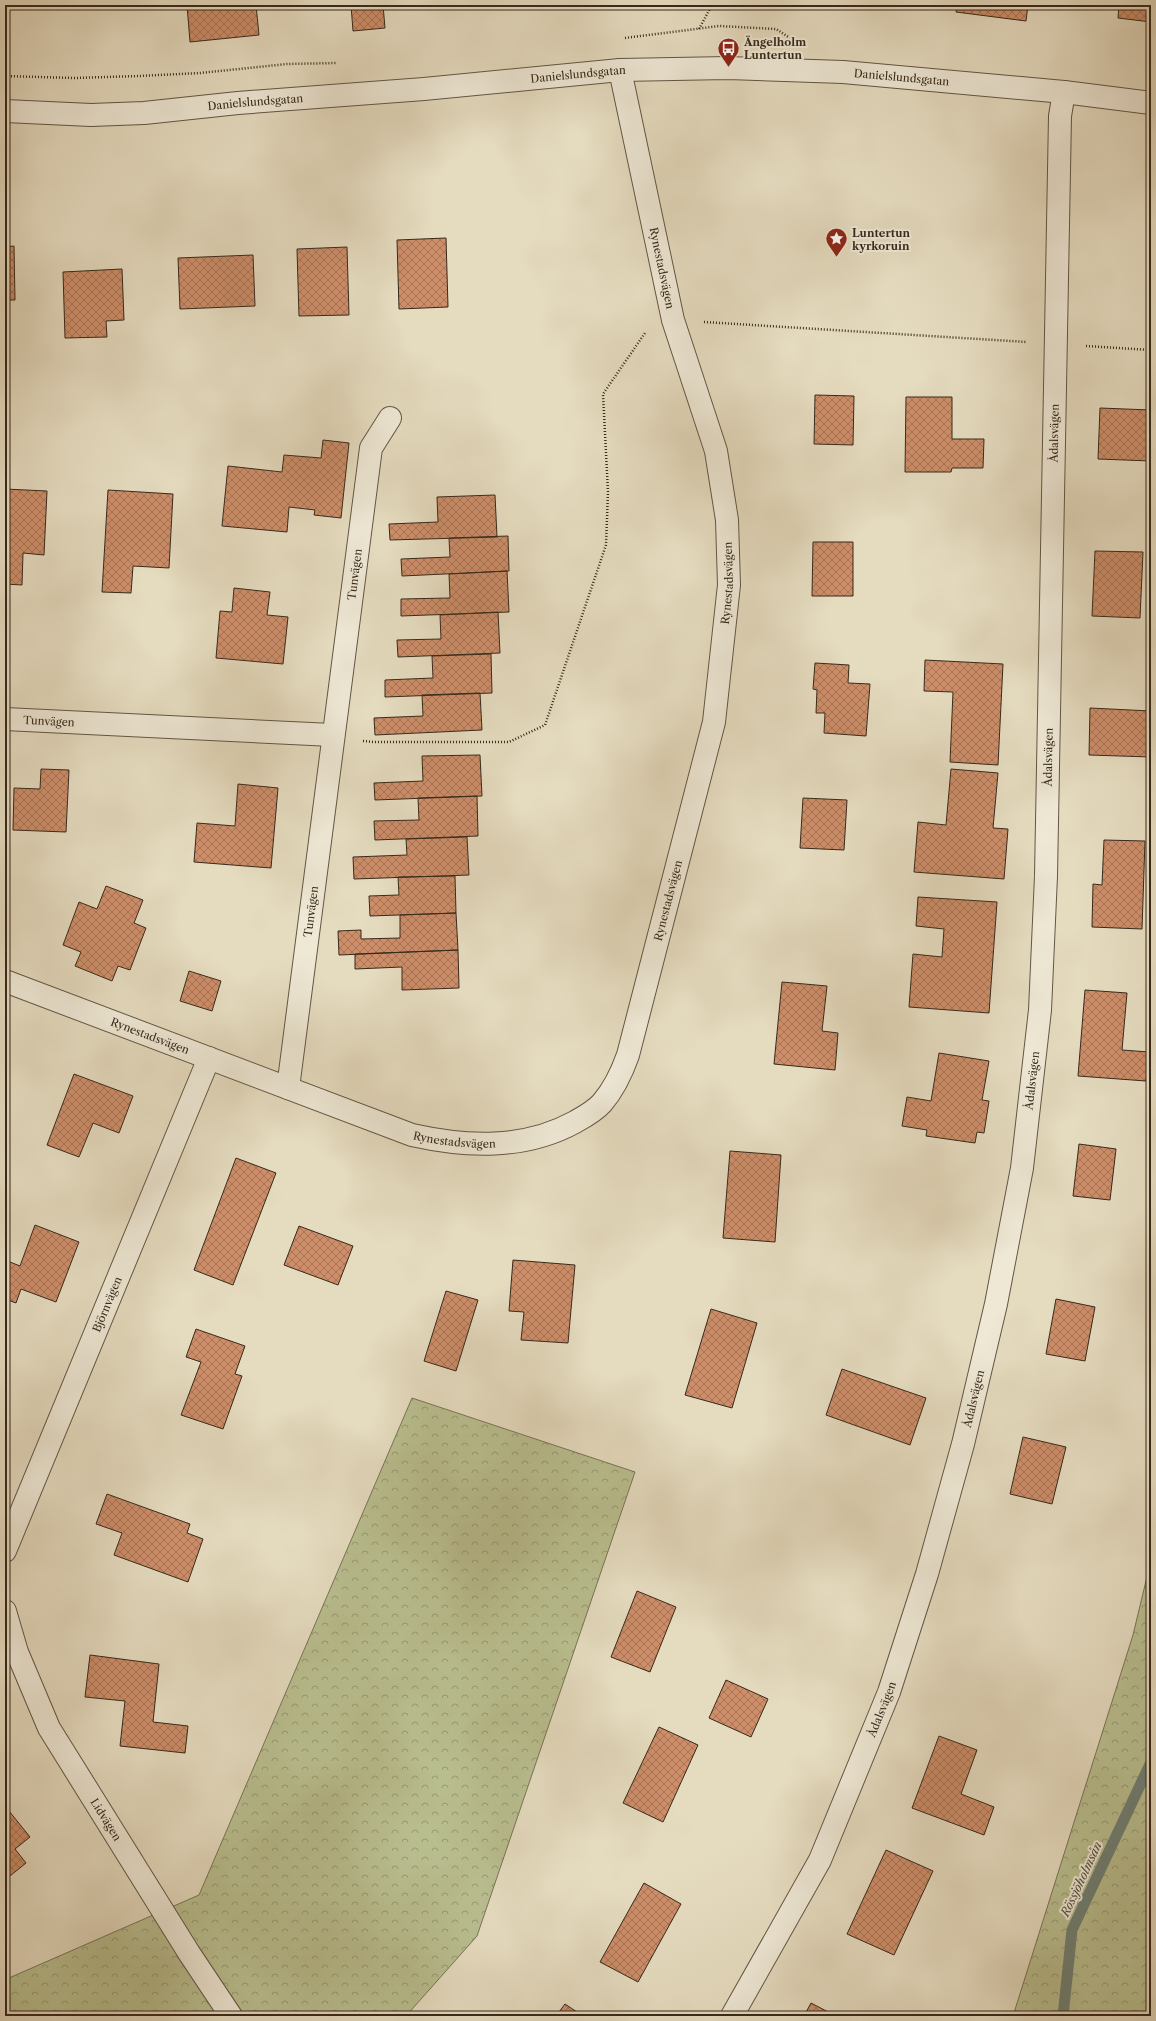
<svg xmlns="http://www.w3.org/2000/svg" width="1156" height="2021" font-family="'Libre Caslon Text',serif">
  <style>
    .grass { fill: #b9be8f; stroke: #787455 }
    .forest { fill: url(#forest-crowns); stroke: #787455 }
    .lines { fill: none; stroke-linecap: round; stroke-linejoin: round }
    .stream { stroke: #708176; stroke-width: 11 }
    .building { fill: url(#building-cross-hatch); stroke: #37291b }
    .minor-casing { stroke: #625644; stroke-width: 24 }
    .path { stroke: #37291b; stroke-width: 2.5; stroke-dasharray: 1 2; stroke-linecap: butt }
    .minor { stroke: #eee8d5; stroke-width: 22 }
    .labels { text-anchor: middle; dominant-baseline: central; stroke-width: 4; stroke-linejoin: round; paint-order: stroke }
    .poi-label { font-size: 11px; font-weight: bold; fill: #37291b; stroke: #eee8d5; text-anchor: start }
    .street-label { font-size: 11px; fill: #37291b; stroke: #eee8d5 }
    .water-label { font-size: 12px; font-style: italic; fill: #4f4e41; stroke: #eee8d5 }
  </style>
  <defs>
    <pattern id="forest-crowns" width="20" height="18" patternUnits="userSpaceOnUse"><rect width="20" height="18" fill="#b9be8f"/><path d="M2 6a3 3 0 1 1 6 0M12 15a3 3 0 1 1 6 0" fill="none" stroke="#979a74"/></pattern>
    <pattern id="building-cross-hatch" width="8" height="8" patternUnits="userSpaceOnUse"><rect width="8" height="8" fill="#cd8e69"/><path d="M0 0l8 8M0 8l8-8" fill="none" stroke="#a77456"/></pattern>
  </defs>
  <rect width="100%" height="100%" fill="#e5dbbf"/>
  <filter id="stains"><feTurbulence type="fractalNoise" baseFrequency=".005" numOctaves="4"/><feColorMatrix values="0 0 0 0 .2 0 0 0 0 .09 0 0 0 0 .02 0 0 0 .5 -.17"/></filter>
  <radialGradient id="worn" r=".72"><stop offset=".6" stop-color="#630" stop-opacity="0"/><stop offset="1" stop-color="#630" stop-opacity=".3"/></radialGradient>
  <path class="grass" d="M5 1975 9 1978 7 2016H5Z"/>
  <path class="forest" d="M412 1398 635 1472 477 1936 406 2016H7L9 1978 199 1895Z
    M1151 1560V2016H1013L1133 1635Z"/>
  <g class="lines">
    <path class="stream" d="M1063 2016 1072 1930 1151 1762"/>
  </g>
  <path class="building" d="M187 5H256L259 35 190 42Z
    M351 5H383L385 28 353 31Z
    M957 5H1028L1026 21 956 12Z
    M1119 5H1151V22L1118 18Z
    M446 238 448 307 399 309 397 240Z
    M14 246 15 300H5V247Z
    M347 247 349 315 299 316 297 249Z
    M253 255 255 306 180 309 178 258Z
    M122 269 124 320 106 321 107 337 65 338 63 272Z
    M815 395 854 396 853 445 814 444Z
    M906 397H952V439H984L983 468H952L951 472H905Z
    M1100 408 1151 410V461L1098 459Z
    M323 440 349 443 341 518 314 515 315 510 289 507 287 532 222 526 228 466 282 472 284 455 321 458Z
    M5 489 47 491 44 555 23 553 22 585 5 584Z
    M108 490 173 494 169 568 133 566 131 593 102 592Z
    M495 495 497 537 390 540 389 524 438 522 437 497Z
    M508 536 509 571 402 576 401 559 450 557 449 538Z
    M813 542H853V596H812Z
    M1095 551 1143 552 1140 618 1092 616Z
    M507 571 509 612 401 616V599L450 598 449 574Z
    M234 588 270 592 267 615 288 617 283 664 216 658 220 611 232 612Z
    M498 612 500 653 398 657 397 640 441 639 440 615Z
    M491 654 492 693 385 697V680L433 678 432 656Z
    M925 660 1003 664 998 765 950 762 953 692 924 691Z
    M815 663 849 665 848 683 870 684 866 736 824 733 825 713H816L817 690 813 689Z
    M480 693 482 730 375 735 374 718 423 716 422 695Z
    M1090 708 1151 711V757L1089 755Z
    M480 755 482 796 375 800 374 783 423 781 422 756Z
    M41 769 69 770 66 832 13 830 14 788 40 789Z
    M951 769 998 773 993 828 1008 829 1004 879 914 872 918 822 946 825Z
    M238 784 278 788 271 868 194 862 197 823 235 826Z
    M477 796 478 836 375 840 374 821 419 820 418 798Z
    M803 798 847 800 844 850 800 848Z
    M467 837 469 875 354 879 353 857 407 855 406 839Z
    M1104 840 1145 841 1142 929 1092 927 1093 884 1102 885Z
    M455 876 456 913 370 916 369 896 399 895 398 877Z
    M106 886 143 900 134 923 146 928 130 970 118 966 112 981 75 966 81 952 63 945 79 902 97 909Z
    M918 897 997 902 989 1013 909 1007 913 954 942 957 944 929 916 926Z
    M456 913 458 950 339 955 338 931 361 930V939L400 938V915Z
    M458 950 459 988 402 990V967L355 969V954Z
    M189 971 221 981 212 1011 180 1001Z
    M782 982 827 986 822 1031 838 1033 835 1070 774 1064Z
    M1085 990 1127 993 1122 1050 1149 1052 1146 1081 1078 1076Z
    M939 1053 989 1061 982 1100 989 1101 984 1133 977 1132 975 1143 926 1136 927 1130 902 1126 907 1097 931 1101Z
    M74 1074 133 1096 119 1133 93 1123 79 1157 47 1145Z
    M1079 1144 1116 1149 1110 1200 1073 1196Z
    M730 1151 781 1155 775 1242 723 1238Z
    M236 1158 276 1173 233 1285 194 1270Z
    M35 1225 79 1242 56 1302 21 1289 16 1303 5 1299V1260L20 1266Z
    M299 1226 353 1246 338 1285 284 1265Z
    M513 1260 575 1265 568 1343 521 1340 524 1312 509 1311Z
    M446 1291 478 1300 456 1371 424 1361Z
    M1056 1299 1095 1307 1085 1361 1046 1354Z
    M711 1309 757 1323 732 1408 685 1395Z
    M196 1329 245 1346 235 1374 242 1376 223 1429 181 1415 201 1362 186 1357Z
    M842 1369 926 1398 910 1445 826 1415Z
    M5 1418 10 1425 5 1429Z
    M1023 1437 1066 1447 1052 1504 1010 1494Z
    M107 1494 190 1524 187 1533 203 1539 188 1582 114 1555 122 1533 96 1524Z
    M637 1591 676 1607 650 1672 611 1657Z
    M90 1655 159 1664 153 1722 188 1726 185 1753 120 1746 125 1701 85 1697Z
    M726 1680 768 1699 751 1737 709 1718Z
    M659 1727 698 1745 663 1822 623 1803Z
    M939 1736 977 1750 961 1794 994 1807 984 1835 912 1808Z
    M5 1806 30 1837 15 1849 26 1863 5 1880Z
    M886 1850 933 1871 894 1955 847 1934Z
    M644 1883 681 1904 638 1982 600 1962Z
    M811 2003 836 2016H804Z
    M565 2004 583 2016H556Z"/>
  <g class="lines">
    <defs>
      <g id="minor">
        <path id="s1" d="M5 111 91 115 144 113 238 103 424 89 620 70 728 68 843 72 1064 92 1151 103"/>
        <path id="s2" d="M5 719 332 735"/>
        <path id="s3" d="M5 981 412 1135C466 1147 524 1150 575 1122 584 1117 595 1111 602 1103 614 1089 622 1072 628 1055L714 722 729 585 727 520 716 451 673 320 620 70"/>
        <path id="s4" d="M288 1088 371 448 390 418"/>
        <path id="s5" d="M5 1551 209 1058"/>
        <path id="s6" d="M5 1611 17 1652 49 1728 189 1953 231 2016"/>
        <path id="s7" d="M732 2016 820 1860 889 1692 927 1574 963 1444 996 1304 1022 1168 1040 1010 1046 876 1060 116 1064 92"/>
      </g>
    </defs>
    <use href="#minor" class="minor-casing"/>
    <path class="path" d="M699 29 712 5
      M625 38 719 26 776 29 790 38H794
      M5 76 74 78 139 76 200 73 287 64 336 63
      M704 322 1027 342
      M1086 346 1151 350
      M363 741 374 742H509L545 725 606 545 608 492 603 394 645 333"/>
    <use href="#minor" class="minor"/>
  </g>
  <defs>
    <symbol id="bus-pin" viewBox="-11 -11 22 30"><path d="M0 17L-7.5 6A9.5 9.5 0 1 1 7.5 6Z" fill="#8f2418" stroke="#eee8d5"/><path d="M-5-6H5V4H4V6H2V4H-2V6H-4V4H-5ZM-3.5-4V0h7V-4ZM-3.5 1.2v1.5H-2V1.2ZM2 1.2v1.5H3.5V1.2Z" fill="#fff"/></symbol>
    <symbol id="sight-pin" viewBox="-11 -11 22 30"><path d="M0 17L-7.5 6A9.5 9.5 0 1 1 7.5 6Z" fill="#8f2418" stroke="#eee8d5"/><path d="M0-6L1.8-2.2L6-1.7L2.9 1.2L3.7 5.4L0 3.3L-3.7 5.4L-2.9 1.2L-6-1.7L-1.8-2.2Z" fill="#fff"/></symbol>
  </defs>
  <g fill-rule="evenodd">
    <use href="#bus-pin" x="716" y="36" width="25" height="34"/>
    <use href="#sight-pin" x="824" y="226" width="25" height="34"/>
  </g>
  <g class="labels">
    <g class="poi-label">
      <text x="744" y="42">Ängelholm<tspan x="744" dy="13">Luntertun</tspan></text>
      <text x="852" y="233">Luntertun<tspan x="852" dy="13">kyrkoruin</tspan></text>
    </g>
    <g class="street-label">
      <text stroke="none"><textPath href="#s1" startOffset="575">Danielslundsgatan</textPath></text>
      <text stroke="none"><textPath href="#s1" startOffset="899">Danielslundsgatan</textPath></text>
      <text stroke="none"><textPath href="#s1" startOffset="251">Danielslundsgatan</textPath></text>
      <text transform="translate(662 268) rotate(78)">Rynestadsvägen</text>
      <text stroke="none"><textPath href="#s7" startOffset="1638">Ådalsvägen</textPath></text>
      <text stroke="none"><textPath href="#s4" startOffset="518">Tunvägen</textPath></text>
      <text stroke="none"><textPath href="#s3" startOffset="1174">Rynestadsvägen</textPath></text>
      <text stroke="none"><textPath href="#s2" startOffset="44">Tunvägen</textPath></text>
      <text stroke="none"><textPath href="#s7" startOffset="1314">Ådalsvägen</textPath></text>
      <text stroke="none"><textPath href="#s3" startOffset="850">Rynestadsvägen</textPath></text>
      <text stroke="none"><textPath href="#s4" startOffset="178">Tunvägen</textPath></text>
      <text stroke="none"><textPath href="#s3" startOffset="155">Rynestadsvägen</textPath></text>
      <text stroke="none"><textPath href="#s7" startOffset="990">Ådalsvägen</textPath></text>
      <text stroke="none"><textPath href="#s3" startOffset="478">Rynestadsvägen</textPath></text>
      <text stroke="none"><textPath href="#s5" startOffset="267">Björnvägen</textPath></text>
      <text stroke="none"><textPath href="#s7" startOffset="666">Ådalsvägen</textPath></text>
      <text stroke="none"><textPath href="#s7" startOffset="342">Ådalsvägen</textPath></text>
      <text stroke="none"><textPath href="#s6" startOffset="233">Lidvägen</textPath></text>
    </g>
    <g class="water-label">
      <text transform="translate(1081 1879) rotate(-65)">Rössjöholmsån</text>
    </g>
  </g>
  <rect width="1156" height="2021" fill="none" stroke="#e5dbbf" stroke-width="20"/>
  <rect x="6" y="6" width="1144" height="2009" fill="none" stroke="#37291b" stroke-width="2"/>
  <rect x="10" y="10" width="1136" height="2001" fill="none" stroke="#37291b"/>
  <rect width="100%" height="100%" filter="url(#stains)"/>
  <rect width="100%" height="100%" fill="url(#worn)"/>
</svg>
